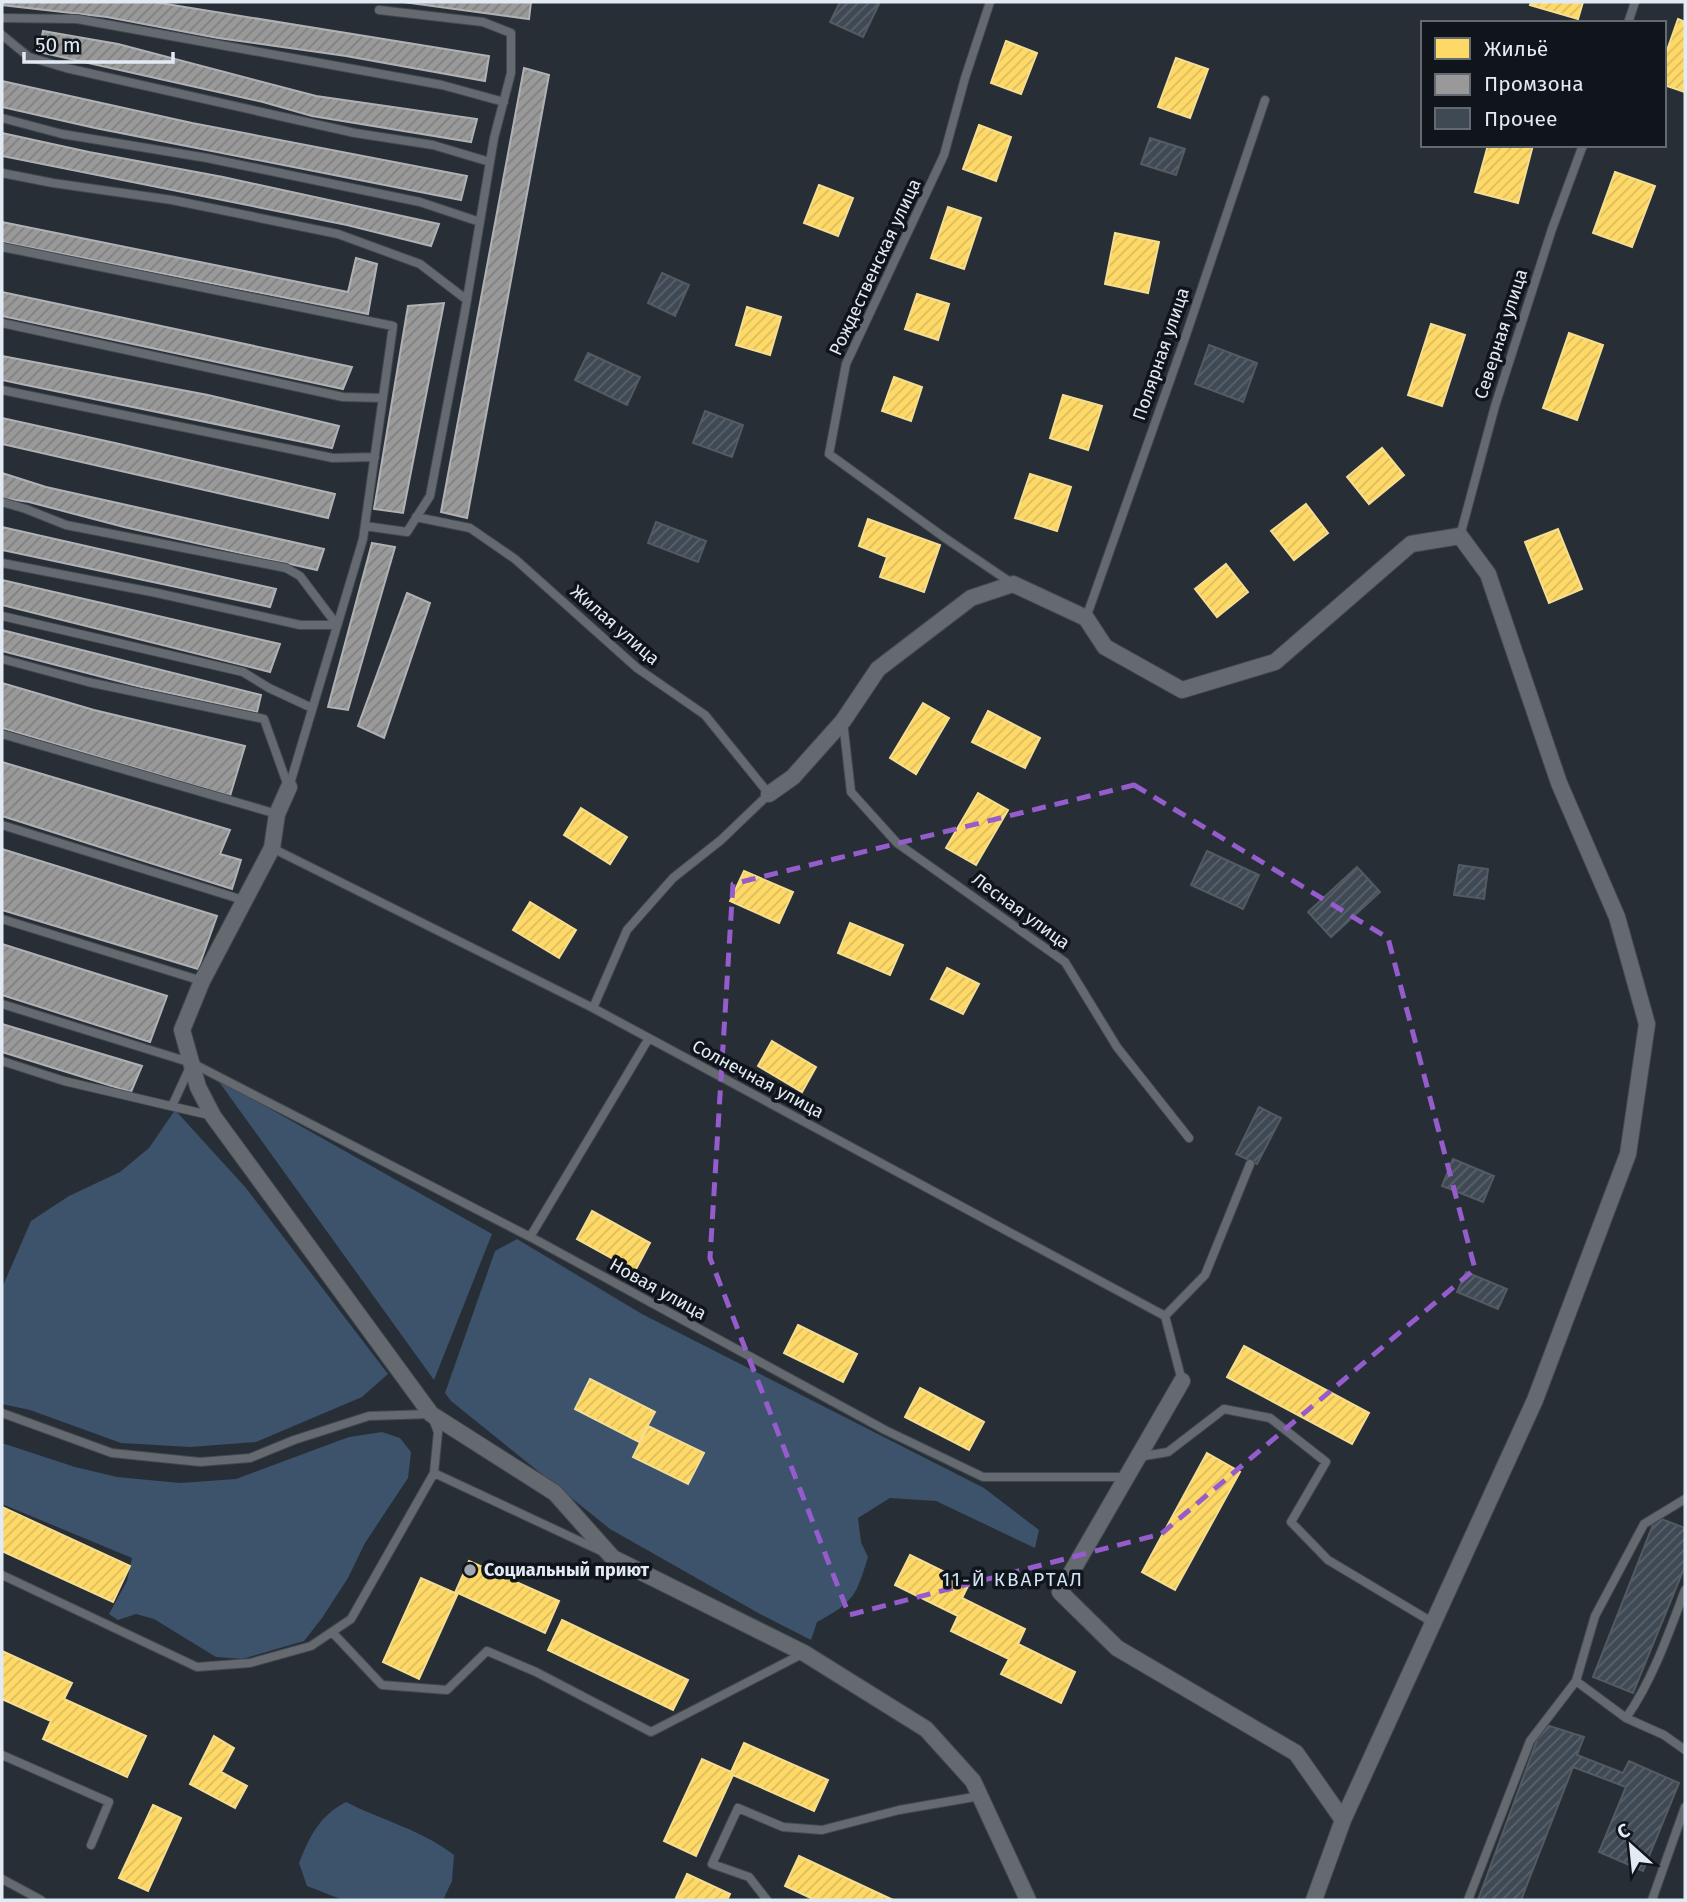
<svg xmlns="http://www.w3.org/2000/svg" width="1687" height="1902" font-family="'Fira Sans',sans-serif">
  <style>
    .grass { fill: #3d526b }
    .homes { fill: url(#homes-hatch); stroke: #f6de91; stroke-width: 2 }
    .industry { fill: url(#industry-hatch); stroke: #afb1b4; stroke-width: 2 }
    .building { fill: url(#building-hatch); stroke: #545a61; stroke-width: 2 }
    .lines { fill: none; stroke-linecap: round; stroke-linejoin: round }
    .service-casing { stroke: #434950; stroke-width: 10 }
    .minor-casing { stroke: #434950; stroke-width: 18 }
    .service { stroke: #656a71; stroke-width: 8 }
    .minor { stroke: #656a71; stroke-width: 16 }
    .marked { fill: none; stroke: #955ccc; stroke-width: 5; stroke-dasharray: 14 9; stroke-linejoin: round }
    .poi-dot { fill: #a1a8b2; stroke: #10151c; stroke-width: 2.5 }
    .labels { text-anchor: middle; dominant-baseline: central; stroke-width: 7; stroke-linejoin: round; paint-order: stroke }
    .street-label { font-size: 18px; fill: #e2eaf4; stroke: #10151c }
    .poi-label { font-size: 18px; font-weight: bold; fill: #e2eaf4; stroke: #10151c; text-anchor: start }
    .neighbourhood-label { font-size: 19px; letter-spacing: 2px; fill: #d3e4f6; stroke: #10151c }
  </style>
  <defs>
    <pattern id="homes-hatch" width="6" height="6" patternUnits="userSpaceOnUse" patternTransform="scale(1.75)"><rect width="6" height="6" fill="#ffd966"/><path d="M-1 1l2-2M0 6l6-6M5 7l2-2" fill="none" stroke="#dabc60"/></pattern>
    <pattern id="industry-hatch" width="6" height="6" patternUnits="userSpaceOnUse" patternTransform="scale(1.75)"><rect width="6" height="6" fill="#999"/><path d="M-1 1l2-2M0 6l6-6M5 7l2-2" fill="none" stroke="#808081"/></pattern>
    <pattern id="building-hatch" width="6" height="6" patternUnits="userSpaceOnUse" patternTransform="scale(1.75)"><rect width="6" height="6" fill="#3f4954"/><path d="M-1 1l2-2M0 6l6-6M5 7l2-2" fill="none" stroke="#5a636d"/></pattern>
  </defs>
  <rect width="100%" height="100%" fill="#272e36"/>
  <path class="grass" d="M217 1079 492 1234 434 1380Z
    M175 1110 246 1188 388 1374 362 1397 256 1442 190 1447 121 1443 30 1410 2 1404V1288L31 1221 69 1196 120 1172 149 1148Z
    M517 1239 642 1314 984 1488 1039 1530 1035 1548 936 1501 890 1498 858 1518 861 1542 868 1557C856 1596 854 1602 817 1622L811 1640 760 1614 610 1529 451 1401 445 1393 495 1251Z
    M382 1432 400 1438 411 1452 408 1478 365 1543 348 1578 322 1618 304 1641 242 1659 216 1657 154 1619 136 1614 118 1620 109 1614 127 1581 132 1558 2 1504V1443L75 1467 117 1477 180 1483 236 1479 349 1437Z
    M346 1802C381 1820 422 1830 454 1855L452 1881 443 1900H343L307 1886 299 1863C310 1836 319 1816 346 1802Z"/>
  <path class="homes" d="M1531 2H1583L1578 19 1530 5Z
    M1678 19 1685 22V92L1664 85V59Z
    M1006 41 1037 53 1021 94 991 83Z
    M1176 58 1208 69 1190 118 1158 107Z
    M979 125 1011 137 996 181 963 169Z
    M1488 145H1533L1518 203 1475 192Z
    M1615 172 1655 186 1632 247 1593 233Z
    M819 185 853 198 838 236 804 223Z
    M948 207 981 218 964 269 931 258Z
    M1115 233 1159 242 1148 293 1105 284Z
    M917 294 949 304 938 340 905 329Z
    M747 307 781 317 770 355 736 345Z
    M1431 324 1465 335 1442 406 1408 395Z
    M1569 333 1603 345 1577 420 1543 408Z
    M894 377 922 387 911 421 882 411Z
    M1063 395 1102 406 1088 450 1050 438Z
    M1382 448 1404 475 1369 504 1347 477Z
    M1030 474 1071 487 1057 531 1015 518Z
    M1306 504 1328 533 1294 560 1271 531Z
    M868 519 940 545 924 592 880 577 887 557 859 546Z
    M1558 529 1582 589 1549 603 1525 542Z
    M1226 564 1248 592 1217 617 1195 589Z
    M923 703 949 718 916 774 890 758Z
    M988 711 1040 738 1025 768 972 742Z
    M978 793 1008 810 976 865 946 848Z
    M581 808 627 837 610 864 564 835Z
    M744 871 793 892 779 923 730 901Z
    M530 902 576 930 559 958 513 930Z
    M850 923 903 945 890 975 838 953Z
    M947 968 979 984 963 1014 931 999Z
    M772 1041 816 1067 802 1092 758 1066Z
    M592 1211 650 1243 635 1271 577 1239Z
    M798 1325 857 1354 843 1382 784 1353Z
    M1244 1346 1369 1413 1352 1444 1227 1377Z
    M590 1379 655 1412 639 1442 575 1409Z
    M920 1388 984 1422 969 1450 905 1417Z
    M648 1426 704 1453 688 1484 633 1457Z
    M1207 1453 1240 1472 1175 1590 1142 1572Z
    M2 1507 130 1566 113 1602 2 1551Z
    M910 1555 969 1584 962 1598 1025 1629 1018 1644 1075 1672 1061 1703 1001 1674 1009 1659 951 1631 958 1616 895 1585Z
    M469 1561 559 1601 545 1633 458 1593 419 1679 383 1662 421 1578 455 1593Z
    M562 1620 688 1680 673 1710 548 1650Z
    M2 1651 72 1683 64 1699 146 1736 127 1777 43 1739 51 1721 2 1699Z
    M214 1736 234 1748 221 1772 247 1786 235 1808 190 1784Z
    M744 1743 828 1780 814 1811 733 1775 696 1856 664 1841 702 1759 731 1772Z
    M153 1805 181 1818 148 1891 119 1878Z
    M799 1856 893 1900H815L785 1886Z
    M687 1874 730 1894 727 1900H675Z"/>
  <path class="industry" d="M2 2H154L489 56 485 81 346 56 218 38 107 17 2 5Z
    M403 2H531L529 19Z
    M43 31 118 44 316 96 477 119 471 142 312 116 263 102 39 52Z
    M524 68 549 75 467 518 441 512Z
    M2 81 192 123 467 176 461 200 95 128 2 107Z
    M2 133 89 152 223 177 439 224 431 246 347 225 2 156Z
    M2 222 348 292 356 258 377 264 368 314 2 242Z
    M2 292 124 318 352 367 343 389 2 316Z
    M444 303 403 513 374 509 408 306Z
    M2 356 208 395 339 426 332 448 21 384 2 380Z
    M2 418 115 443 335 494 328 518 2 444Z
    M2 473 46 487 324 549 317 570 124 527 29 502 2 498Z
    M2 527 276 589 270 607 2 550Z
    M372 543 395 547 348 710 328 707Z
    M2 580 280 644 270 672 2 605Z
    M407 593 430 603 384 738 358 726Z
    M2 630 261 695 257 712 141 687 2 651Z
    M2 683 94 710 245 746 230 796 2 728Z
    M2 762 230 830 220 854 241 860 232 889 2 816Z
    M2 849 217 916 198 969 2 910Z
    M2 944 167 996 150 1042 2 995Z
    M2 1024 142 1066 131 1092 2 1052Z"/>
  <path class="building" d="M840 2H874L879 4 863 37 830 22Z
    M1150 138 1185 149 1176 175 1141 164Z
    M662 273 689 285 675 316 648 303Z
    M1209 345 1257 363 1243 402 1195 384Z
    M588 353 640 377 627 405 575 380Z
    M705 411 743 425 732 457 693 443Z
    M656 522 706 541 698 562 648 543Z
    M1207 851 1259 875 1243 909 1191 885Z
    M1459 865 1488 869 1484 899 1454 895Z
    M1357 867 1380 892 1331 937 1308 912Z
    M1259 1107 1281 1118 1257 1164 1236 1154Z
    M1453 1159 1494 1176 1483 1202 1442 1186Z
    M1466 1272 1507 1289 1498 1309 1457 1292Z
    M1656 1517 1685 1528V1566L1633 1693 1593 1677Z
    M1543 1724 1584 1737 1577 1755 1623 1773 1629 1761 1679 1783 1643 1871 1599 1852 1626 1787 1573 1767 1521 1900H1478Z"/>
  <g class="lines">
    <defs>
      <path id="service" d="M990 2 965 78 944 155 846 364 829 454 945 538 1013 584
        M2 18 77 19 442 85 504 102
        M1628 23 1635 2
        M2 35 29 57 66 68 355 133 433 145 490 162
        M2 118 62 134 207 158 420 202 480 222
        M2 173 53 183 172 200 338 234 420 264 467 300
        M2 247 393 326 363 539 289 787
        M2 323 343 397 383 398
        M2 390 333 458 375 457
        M2 502 26 509 66 525 286 568 300 576 337 625
        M416 517 470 528 515 559 637 668 705 715 769 794 721 840 673 878 627 930 593 1008
        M365 526 407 532 430 496 465 311 494 138 511 73V33L483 22 379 10
        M1460 536 1495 406 1552 229 1583 145
        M2 563 157 593 300 625H337
        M2 616 243 672 269 688 312 708
        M1086 618 1185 338 1265 100
        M2 659 88 682 264 719 288 786
        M843 721 851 792 897 843 1065 962 1117 1047 1189 1138
        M2 734 277 814
        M2 825 243 900
        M272 848 593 1008 1165 1316 1182 1381
        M2 919 202 981
        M2 1004 192 1063 538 1241 885 1430 983 1477H1126
        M2 1061 64 1081 213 1116
        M172 1106 190 1067
        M530 1237 649 1038
        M1165 1316 1205 1275 1250 1164
        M2 1413 112 1453 200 1462 250 1458 294 1440 369 1416 431 1414 438 1432 434 1473 351 1619 311 1646 250 1663 197 1667 2 1575
        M1138 1457 1168 1452 1224 1409 1270 1418 1326 1462 1291 1522 1328 1560 1432 1622
        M434 1473 603 1552
        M1685 1499 1644 1524 1595 1616 1576 1681 1626 1718 1664 1735 1685 1750
        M332 1632 382 1685 447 1690 487 1651 536 1672 651 1732 804 1653
        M1626 1718C1652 1681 1669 1633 1685 1590
        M2 1755 109 1802 91 1845
        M2 1879 41 1900
        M767 1900 749 1877 712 1864 738 1808 783 1827 822 1830 899 1810 980 1796
        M1468 1900 1530 1741 1576 1681
        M1652 1900 1685 1807"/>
      <path id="minor" d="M289 787 277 814 272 848 202 981 182 1030 198 1087 213 1116 431 1414 555 1493 613 1558 804 1653 926 1729 973 1781 1028 1900
        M769 794 793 777 843 721 878 669 971 598 1013 584 1086 618 1105 647 1182 690 1275 662 1411 544 1460 536 1488 574 1559 783 1617 917 1647 1024 1628 1154 1535 1400 1343 1820 1314 1900
        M1182 1381 1060 1592 1117 1648 1296 1753 1343 1820"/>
    </defs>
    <use href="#service" class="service-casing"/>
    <use href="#minor" class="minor-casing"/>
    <use href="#service" class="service"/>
    <use href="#minor" class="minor"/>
  </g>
  <path class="marked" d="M1134 785 1388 938 1475 1269 1161 1534 849 1615 710 1258 733 884Z"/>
  <circle class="poi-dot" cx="470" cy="1570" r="7"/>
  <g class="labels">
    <g class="street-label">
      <text transform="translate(875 267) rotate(-65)">Рождественская улица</text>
      <text transform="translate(1501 334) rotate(-72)">Северная улица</text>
      <text transform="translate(1161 354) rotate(-71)">Полярная улица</text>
      <text transform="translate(615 625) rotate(41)">Жилая улица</text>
      <text transform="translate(1021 911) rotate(36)">Лесная улица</text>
      <text transform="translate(758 1079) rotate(28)">Солнечная улица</text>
      <text transform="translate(658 1289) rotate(29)">Новая улица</text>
    </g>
    <g class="poi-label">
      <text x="484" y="1570">Социальный приют</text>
    </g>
    <g class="neighbourhood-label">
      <text x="1013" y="1579">11-Й КВАРТАЛ</text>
    </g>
  </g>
  <rect width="1687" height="1902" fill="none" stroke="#e2eaf4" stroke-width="7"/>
  <rect x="1421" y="21" width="245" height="126" fill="#10151c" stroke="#646a72" stroke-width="2"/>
  <rect x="1435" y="38" width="35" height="21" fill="#ffd966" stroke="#646a72" stroke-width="2"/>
  <text x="1484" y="56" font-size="21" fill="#e2eaf4">Жильё</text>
  <rect x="1435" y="74" width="35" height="21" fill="#999999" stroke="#646a72" stroke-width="2"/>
  <text x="1484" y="91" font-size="21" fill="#e2eaf4">Промзона</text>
  <rect x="1435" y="108" width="35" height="21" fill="#3f4954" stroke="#646a72" stroke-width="2"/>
  <text x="1484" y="126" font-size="21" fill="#e2eaf4">Прочее</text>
  <g transform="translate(1631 1846) rotate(333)" stroke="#10151c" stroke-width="5" paint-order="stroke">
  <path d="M0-5L12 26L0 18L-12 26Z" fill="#e2eaf4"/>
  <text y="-10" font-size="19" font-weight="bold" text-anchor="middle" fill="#e2eaf4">С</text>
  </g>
  <path d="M24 52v10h149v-10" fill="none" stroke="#e2eaf4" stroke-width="3.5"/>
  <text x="35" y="52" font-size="21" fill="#e2eaf4" stroke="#10151c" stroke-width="5" paint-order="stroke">50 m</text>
</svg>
